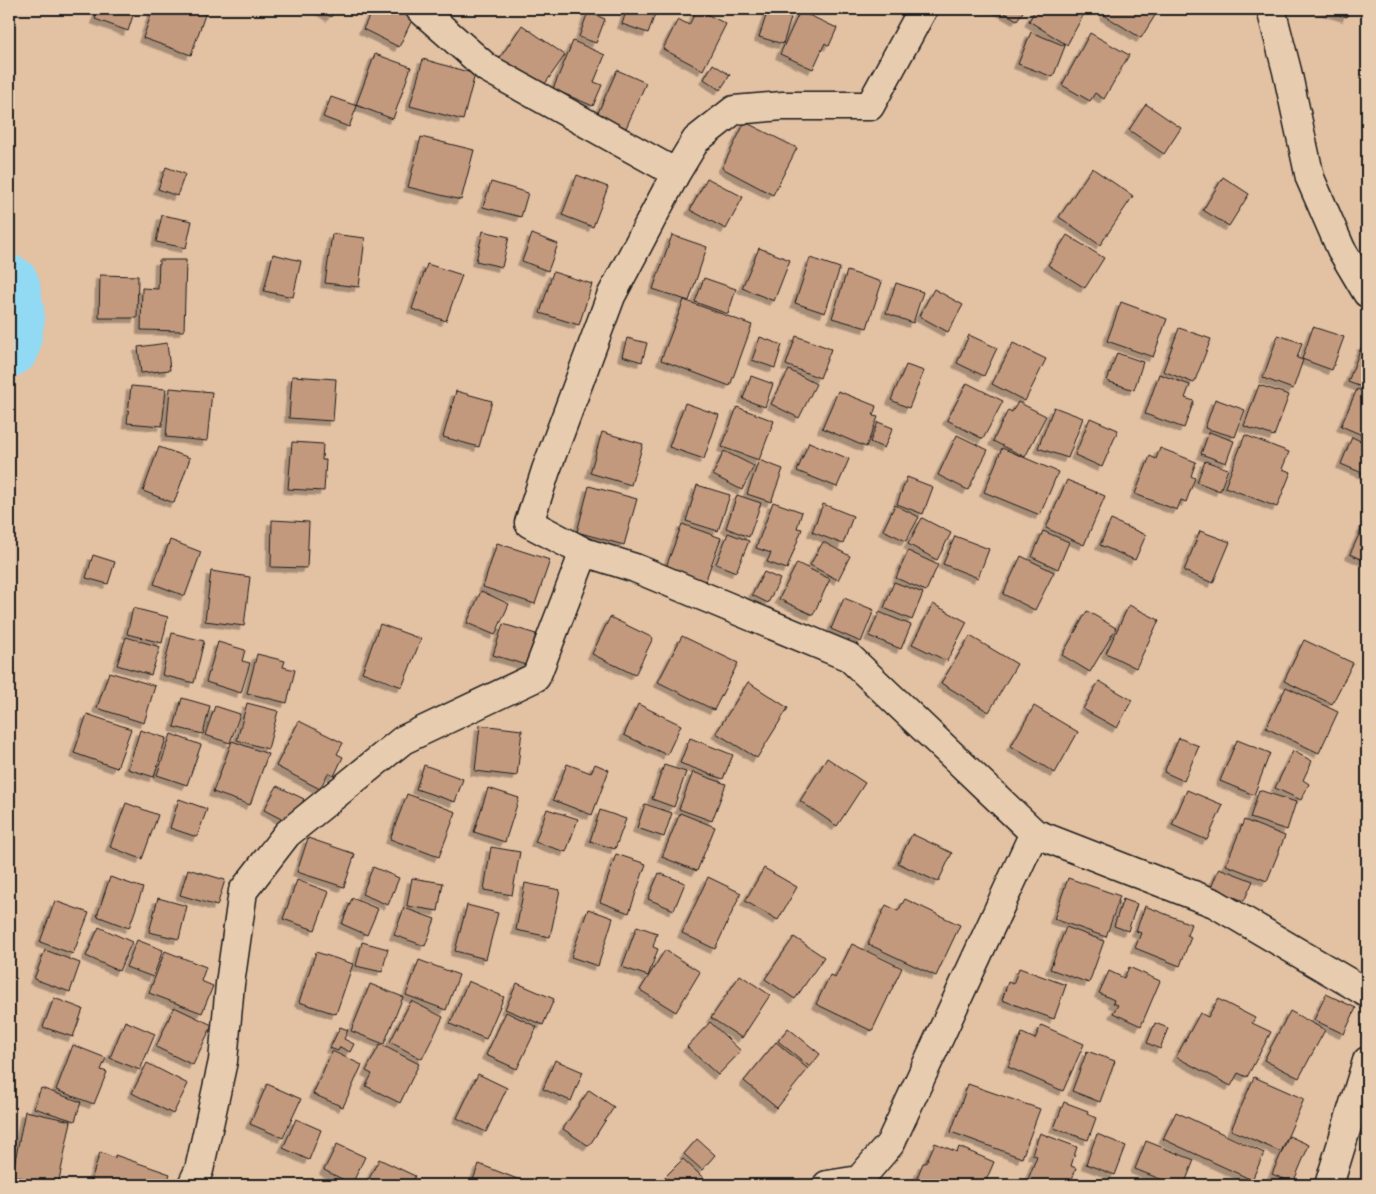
<svg xmlns="http://www.w3.org/2000/svg" width="1376" height="1194" font-family="'Indie Flower',sans-serif">
  <style>
    .lines { fill: none; stroke-linecap: round; stroke-linejoin: round }
    .river { stroke: #92daf3; stroke-width: 62 }
    .building { fill: #c3997d; stroke: #1c1c1c; filter: url(#shadow) }
    .minor-casing { stroke: #1c1c1c; stroke-width: 31 }
    .minor { stroke: #e8ccaf; stroke-width: 28 }
  </style>
  <defs>
    <filter id="shadow"><feDropShadow dx="-4.5" dy="4.5" stdDeviation="0" flood-color="#0004"/></filter>
  </defs>
  <rect width="100%" height="100%" fill="#e3c1a3"/>
  <filter id="ink" filterUnits="userSpaceOnUse"><feTurbulence type="fractalNoise" baseFrequency=".02" numOctaves="2"/><feDisplacementMap in="SourceGraphic" scale="10" xChannelSelector="R" yChannelSelector="G"/><feConvolveMatrix kernelMatrix="1 2 1 2 8 2 1 2 1" color-interpolation-filters="sRGB"/></filter>
  <g filter="url(#ink)">
    <g class="lines">
      <path class="river" d="M9 286 14 317 9 346"/>
    </g>
    <path class="building" d="M99 9H135L128 31 95 19Z
      M153 9H207L191 55 143 38Z
      M319 9H336L331 17Z
      M373 9H395L413 18 399 47 363 29Z
      M627 9H657L648 33 622 24Z
      M697 9 726 24 703 70 663 49 678 19 689 25Z
      M998 9H1025L1017 20Z
      M1036 9H1079L1085 12 1067 45 1029 21Z
      M1108 9H1159L1141 38 1104 15Z
      M1320 9H1349L1347 17Z
      M768 10 791 18 783 44 759 37Z
      M800 11 837 28 829 46 825 43 813 69 780 54Z
      M588 12 605 19 596 43 579 37Z
      M522 25 565 55 540 91 497 62Z
      M1031 32 1065 46 1053 77 1018 64Z
      M1090 33 1129 55 1104 99 1095 93 1090 101 1062 85Z
      M573 41 605 55 594 82 602 85 593 106 553 89Z
      M375 54 411 67 393 119 356 105Z
      M423 59 475 74 463 120 410 106Z
      M713 64 730 75 720 90 704 79Z
      M617 70 646 83 626 128 597 115Z
      M331 97 357 106 349 127 323 117Z
      M1146 104 1181 128 1164 154 1129 130Z
      M745 122 797 148 773 195 722 168Z
      M421 137 474 150 461 200 408 187Z
      M166 167 185 174 177 196 158 189Z
      M1092 168 1133 196 1100 245 1059 217Z
      M577 175 608 187 593 227 562 215Z
      M1223 177 1249 194 1229 226 1203 210Z
      M707 178 743 197 726 229 690 210Z
      M491 182 528 193 521 217 483 207Z
      M162 215 192 221 186 248 156 242Z
      M483 231 509 237 502 267 476 261Z
      M332 234 365 238 359 287 325 283Z
      M532 234 558 244 548 271 522 261Z
      M672 235 707 247 689 301 653 289Z
      M1067 235 1104 258 1085 288 1048 265Z
      M759 248 790 260 774 301 742 288Z
      M273 254 301 261 293 297 264 291Z
      M810 258 840 268 825 313 795 303Z
      M159 260H186L184 331 141 330 142 288 158 289Z
      M427 264 462 275 446 321 412 309Z
      M847 271 882 282 867 328 832 318Z
      M553 272 592 284 579 325 540 313Z
      M100 275 138 276 137 318H99Z
      M704 278 736 289 728 314 695 302Z
      M896 283 923 292 913 323 886 313Z
      M934 289 963 305 948 332 919 316Z
      M684 300 752 325 730 386 661 360Z
      M1121 302 1167 319 1153 357 1107 341Z
      M1313 327 1344 337 1332 370 1302 359Z
      M1179 328 1211 339 1194 383 1163 371Z
      M969 335 997 348 984 376 957 363Z
      M1278 335 1302 343 1297 358 1303 360 1293 389 1263 378Z
      M796 336 831 349 820 378 786 365Z
      M760 337 782 345 775 368 752 360Z
      M627 338 647 343 642 362 622 356Z
      M167 343 170 370 141 373 138 347Z
      M1013 343 1046 359 1025 401 992 384Z
      M1362 345 1367 347V389L1348 382Z
      M1117 353 1143 362 1134 390 1107 381Z
      M906 365 924 371 909 408 891 400Z
      M789 370 816 384 799 418 771 404Z
      M1159 374 1190 385 1185 398 1194 401 1184 428 1145 414Z
      M292 376 336 379 333 421 289 418Z
      M751 376 773 384 765 407 743 399Z
      M967 383 1003 401 983 439 947 420Z
      M1259 385 1289 395 1274 436 1244 426Z
      M131 386 166 389 162 426 127 423Z
      M170 388 212 392 207 441 166 437Z
      M1357 389 1367 393V437L1341 426Z
      M456 391 492 401 479 447 443 437Z
      M838 391 876 406 873 416 878 417 866 447 822 428Z
      M1215 399 1245 410 1235 437 1205 428Z
      M1018 402 1046 416 1025 457 993 441 1008 410 1012 412Z
      M685 403 719 415 704 459 669 447Z
      M737 407 774 421 759 460 722 447Z
      M1054 407 1083 418 1068 458 1038 448Z
      M1090 418 1118 430 1102 467 1075 455Z
      M878 422 893 428 884 448 870 442Z
      M602 432 643 444 631 485 590 473Z
      M1209 432 1234 441 1226 463 1201 454Z
      M957 435 988 450 968 490 938 475Z
      M1245 435 1289 452 1282 469 1291 472 1277 507 1225 487Z
      M1352 437 1367 444V475L1341 464Z
      M292 442 323 444 322 460H326L324 491 288 489Z
      M809 442 849 459 837 487 797 471Z
      M159 447 190 458 174 503 143 491Z
      M1002 448 1058 472 1040 515 984 492Z
      M1160 448 1196 462 1191 476 1195 478 1186 502 1181 500 1177 510 1135 494 1150 456 1156 459Z
      M724 451 754 466 742 490 713 475Z
      M759 460 783 469 771 502 747 494Z
      M1205 461 1228 469 1220 491 1197 482Z
      M907 477 933 487 923 514 897 504Z
      M1067 480 1105 496 1084 545 1046 528Z
      M697 485 730 495 718 531 686 521Z
      M589 486 637 499 624 545 577 532Z
      M737 495 761 503 749 537 726 528Z
      M773 502 802 512 797 528 802 529 787 569 767 562 771 553 756 548Z
      M823 504 853 516 843 544 812 532Z
      M895 505 919 517 906 541 883 530Z
      M922 518 951 533 937 560 908 544Z
      M1367 518V562L1350 554Z
      M272 520 309 522 307 568 271 567Z
      M1111 520 1146 535 1135 560 1100 545Z
      M682 524 721 538 705 582 666 567Z
      M1043 531 1069 542 1058 569 1032 557Z
      M1200 531 1230 542 1213 583 1184 571Z
      M728 533 749 541 736 572 716 564Z
      M955 536 989 549 978 578 943 564Z
      M170 540 201 552 185 596 154 584Z
      M823 542 850 556 838 580 810 565Z
      M497 543 550 560 535 604 483 587Z
      M908 551 938 565 926 591 896 578Z
      M93 555 115 562 108 584 86 578Z
      M1021 556 1054 572 1035 610 1003 594Z
      M797 563 830 579 813 615 779 599Z
      M211 571 250 577 244 626 205 621Z
      M764 572 780 579 768 603 752 595Z
      M894 582 923 593 912 620 884 608Z
      M481 591 509 604 495 635 467 623Z
      M844 598 874 610 861 642 831 629Z
      M933 604 967 622 947 661 912 644Z
      M1129 605 1159 620 1136 668 1106 653Z
      M133 608 168 617 162 643 127 634Z
      M1087 611 1116 628 1090 672 1062 655Z
      M879 612 911 625 901 649 869 636Z
      M610 617 653 638 635 675 592 654Z
      M380 624 421 639 402 687 362 672Z
      M503 624 536 634 526 665 493 655Z
      M172 633 204 641 194 683 162 675Z
      M682 636 738 663 714 710 658 682Z
      M970 636 1017 664 989 712 941 683Z
      M126 637 160 647 151 675 117 665Z
      M1304 640 1353 663 1332 704 1284 681Z
      M218 642 245 650 242 661 250 663 241 693 206 682Z
      M257 654 285 661 283 667 295 670 287 703 247 693Z
      M109 672 155 686 144 723 97 708Z
      M1099 681 1132 700 1117 728 1083 709Z
      M748 682 788 708 757 758 716 733Z
      M1286 687 1338 712 1319 753 1266 728Z
      M182 698 210 706 203 734 174 727Z
      M247 703 278 711 268 749 237 740Z
      M638 704 681 725 667 755 624 735Z
      M215 706 240 714 230 743 205 735Z
      M1034 706 1078 732 1055 773 1011 746Z
      M87 714 131 729 117 768 74 753Z
      M299 721 343 743 337 754 343 757 334 776 328 773 320 789 276 766Z
      M480 725 522 730 517 776 475 771Z
      M140 730 166 738 154 777 128 769Z
      M171 734 201 745 187 785 157 775Z
      M690 738 733 755 723 779 680 763Z
      M1179 738 1199 746 1184 781 1164 772Z
      M1237 740 1270 753 1254 795 1220 781Z
      M232 741 268 754 250 805 213 792Z
      M1293 751 1312 761 1303 780 1309 784 1301 800 1275 788Z
      M827 758 865 783 837 826 800 801Z
      M567 764 591 773 595 764 609 770 592 815 553 800Z
      M424 765 463 779 455 802 416 789Z
      M664 765 686 772 674 807 652 799Z
      M693 772 726 784 712 821 679 809Z
      M277 786 304 799 291 824 264 810Z
      M488 788 519 798 505 842 474 832Z
      M1187 790 1223 805 1207 840 1172 825Z
      M1259 790 1296 802 1287 830 1250 818Z
      M407 794 456 812 439 857 390 839Z
      M179 799 207 809 197 837 170 828Z
      M126 803 158 815 142 859 110 847Z
      M645 804 672 813 664 837 637 828Z
      M547 809 578 819 566 852 535 842Z
      M600 810 626 819 615 849 590 841Z
      M680 813 715 827 697 871 662 857Z
      M1244 820 1285 836 1267 881 1226 865Z
      M912 834 952 853 938 882 898 863Z
      M308 838 355 854 344 887 297 872Z
      M491 847 520 852 512 895 484 890Z
      M616 854 646 864 629 913 600 902Z
      M373 867 399 878 388 905 362 894Z
      M764 868 797 887 778 920 745 901Z
      M1219 868 1253 881 1244 901 1211 888Z
      M188 869 225 880 217 906 180 895Z
      M659 873 685 883 674 910 648 899Z
      M110 877 143 888 129 928 97 916Z
      M708 877 741 893 715 949 682 933Z
      M412 878 443 883 438 911 407 906Z
      M1068 878 1120 896 1106 937 1054 919Z
      M297 880 329 892 315 930 283 919Z
      M525 883 560 890 550 937 516 930Z
      M158 898 187 906 179 939 149 932Z
      M352 898 378 909 367 935 342 924Z
      M905 899 960 925 936 976 868 944 886 905 898 911Z
      M1123 899 1137 904 1128 931 1114 926Z
      M55 901 89 913 73 954 40 942Z
      M467 905 498 913 486 959 455 951Z
      M1145 906 1191 924 1187 935 1191 937 1180 966 1135 948 1141 933 1136 931Z
      M404 908 435 919 425 946 394 935Z
      M588 909 613 918 598 966 571 957Z
      M637 926 657 933 653 947 658 949 648 976 622 967Z
      M99 927 132 942 119 971 86 956Z
      M1066 927 1104 941 1089 983 1050 969Z
      M794 937 824 957 795 999 765 979Z
      M137 940 163 950 153 977 126 967Z
      M362 942 388 949 382 972 356 966Z
      M852 944 902 968 872 1031 816 1004 830 975 835 978Z
      M45 950 80 963 70 992 34 979Z
      M665 950 700 972 676 1012 640 990Z
      M165 951 206 967 201 981 213 986 202 1013 149 993Z
      M316 952 353 964 336 1014 299 1002Z
      M419 960 459 975 446 1010 406 995Z
      M1129 967 1160 981 1141 1026 1113 1013 1118 1005 1113 1003 1114 1000 1099 993 1109 971 1124 978Z
      M1019 968 1066 985 1054 1019 1002 1000 1008 982 1013 984Z
      M740 975 770 995 742 1038 711 1018Z
      M468 981 504 997 486 1039 450 1024Z
      M517 983 554 999 543 1025 505 1009Z
      M370 984 403 997 384 1044 351 1031Z
      M1326 994 1356 1008 1344 1034 1314 1020Z
      M54 998 83 1009 73 1037 43 1027Z
      M1218 999 1255 1018 1252 1023 1271 1032 1247 1077 1238 1073 1231 1086 1176 1057 1200 1013 1208 1017Z
      M411 1001 443 1017 422 1059 390 1042Z
      M174 1007 212 1025 193 1065 156 1047Z
      M1290 1011 1325 1030 1299 1078 1264 1060Z
      M506 1012 537 1027 517 1069 486 1055Z
      M125 1021 155 1034 140 1070 110 1058Z
      M710 1022 741 1051 718 1075 687 1047Z
      M1155 1023 1168 1028 1160 1049 1147 1043Z
      M1041 1025 1084 1044 1063 1091 1008 1067 1022 1033 1035 1039Z
      M340 1027 348 1030 344 1039 354 1044 350 1052 340 1047 338 1051 330 1048Z
      M788 1028 820 1054 810 1067 778 1041Z
      M776 1042 808 1069 777 1108 744 1081Z
      M380 1044 419 1064 400 1103 366 1086 372 1074 366 1071Z
      M73 1045 106 1058 101 1070 107 1072 94 1104 56 1090Z
      M332 1051 362 1065 343 1107 313 1094Z
      M1087 1051 1115 1061 1100 1102 1072 1091Z
      M555 1060 583 1072 571 1101 543 1089Z
      M147 1063 188 1084 173 1114 132 1093Z
      M478 1074 507 1088 486 1132 457 1118Z
      M1254 1077 1304 1099 1281 1152 1231 1130Z
      M267 1084 301 1099 283 1138 250 1124Z
      M968 1084 1040 1109 1022 1158 951 1132Z
      M41 1088 81 1102 75 1121 34 1108Z
      M589 1090 614 1107 589 1146 563 1129Z
      M1064 1102 1088 1111 1087 1114 1096 1118 1088 1140 1054 1128Z
      M25 1111 71 1121 58 1185 12 1176Z
      M1176 1112 1264 1153 1252 1180 1163 1139Z
      M296 1119 321 1130 309 1160 283 1148Z
      M1040 1133 1077 1147 1071 1166 1076 1168 1070 1185H1026L1037 1156 1032 1154Z
      M1097 1134 1126 1146 1115 1175 1086 1164Z
      M1289 1136 1309 1145 1293 1183 1272 1174Z
      M697 1139 715 1155 702 1170 684 1154Z
      M1146 1141 1194 1160 1184 1185H1175L1135 1169Z
      M935 1143 957 1152 959 1147 994 1162 984 1185H914L923 1163H926Z
      M337 1144 365 1157 352 1184 324 1170Z
      M100 1152 115 1158V1155L170 1174 166 1185H94L90 1184Z
      M379 1159 415 1176 411 1185H366Z
      M683 1159 711 1185H657Z
      M479 1164 525 1182 524 1185H471Z"/>
    <g class="lines">
      <defs>
        <path id="minor" d="M420 9 487 68 676 173
          M923 9 870 106H783L734 110 696 140 676 173 611 296 546 470 529 523 584 552 635 568 849 657 1034 833
          M1271 9 1287 71 1310 178 1341 249 1367 293
          M192 1185 199 1170 223 1061 230 984 243 891 287 834 403 740 536 677 584 552
          M827 1185 859 1180 890 1144 1034 833 1214 903 1367 993
          M1329 1185 1367 1061"/>
      </defs>
      <use href="#minor" class="minor-casing"/>
      <use href="#minor" class="minor"/>
    </g>
  </g>
  <rect width="1376" height="1194" fill="none" stroke="#e8ccaf" stroke-width="30"/>
  <rect x="15" y="15" width="1346" height="1164" fill="none" stroke="#1c1c1c" stroke-width="2" filter="url(#ink)"/>
</svg>
